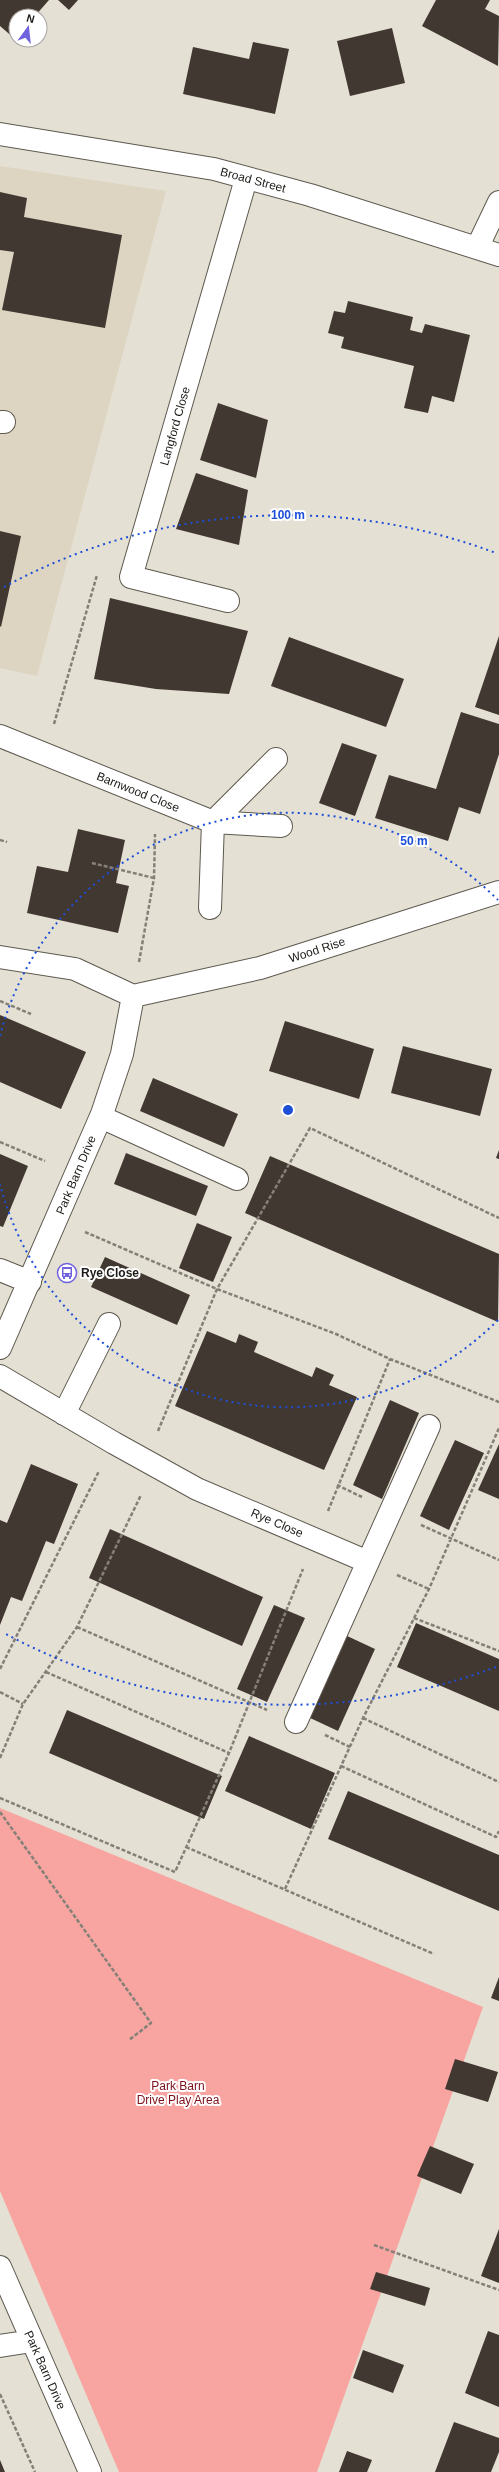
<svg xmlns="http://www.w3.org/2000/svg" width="499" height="2472" font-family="Arial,sans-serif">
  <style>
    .built { fill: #ddd5c2 }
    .green { fill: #f8a5a1 }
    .building { fill: #423832 }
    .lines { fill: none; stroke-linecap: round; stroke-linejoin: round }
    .minor-casing { stroke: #5e594f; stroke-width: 24 }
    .path { stroke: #848078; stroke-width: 2.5; stroke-dasharray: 4 2; stroke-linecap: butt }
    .minor { stroke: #fff; stroke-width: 22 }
    .ring { fill: none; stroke: #1d4ed8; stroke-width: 2; stroke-dasharray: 2 4 }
    .labels { text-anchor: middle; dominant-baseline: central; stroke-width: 4; stroke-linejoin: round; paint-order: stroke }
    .street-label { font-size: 12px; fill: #1d1b17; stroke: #fff }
    .poi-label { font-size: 12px; font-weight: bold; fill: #1d1b17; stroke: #fff; text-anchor: start }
    .park-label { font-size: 12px; fill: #7b101b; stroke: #fff }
    .centre { fill: #1d4ed8; stroke: #fff; stroke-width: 2 }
    .ring-label { font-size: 12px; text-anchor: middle; font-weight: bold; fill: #1d4ed8; stroke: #fff; stroke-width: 4; stroke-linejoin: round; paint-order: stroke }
  </style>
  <rect width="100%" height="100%" fill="#e5e0d4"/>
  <path class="built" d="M0 166 166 191 37 676 0 668Z"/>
  <path class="green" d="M0 1808 483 2007 317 2472H119L0 2191Z"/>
  <path class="building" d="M0 0H49L35 16H16L15 39 0 26Z
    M58 0H78L69 10Z
    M436 0H490L485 9 499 16 498 66 422 26Z
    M392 28 405 83 350 96 337 41Z
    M253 42 289 49 275 114 183 94 193 47 249 59Z
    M0 192 27 198 24 217 122 235 105 328 2 310 14 252 0 250Z
    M348 301 413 317 410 330 422 333 425 324 470 335 454 402 432 396 428 413 404 408 414 366 341 348 344 337 328 333 334 311 345 313Z
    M218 403 268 420 256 478 200 460Z
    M196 473 248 490 239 545 176 529Z
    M0 531 21 536 1 627 0 626Z
    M110 598 248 631 229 694 156 689 94 679Z
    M499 636V715L475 707Z
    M289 637 404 679 386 727 271 686Z
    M461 712 499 724V754L480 814 459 807 448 841 375 818 389 775 436 789Z
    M342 743 377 755 355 816 319 803Z
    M78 829 125 840 116 883 129 886 118 933 27 913 37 866 68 872Z
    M0 1015 86 1052 61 1109 0 1082Z
    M285 1021 374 1049 359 1099 269 1071Z
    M403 1046 492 1069 480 1116 391 1093Z
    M153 1078 238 1114 224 1147 140 1111Z
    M499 1150V1159L496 1158Z
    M126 1153 208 1186 196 1216 114 1184Z
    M0 1154 28 1166 3 1227 0 1226Z
    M270 1156 499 1254 498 1322 245 1213Z
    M197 1223 232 1237 213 1282 179 1268Z
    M105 1257 190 1295 177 1325 91 1287Z
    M207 1331 236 1343 239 1334 258 1342 254 1352 312 1377 316 1367 334 1375 329 1385 357 1397 324 1470 175 1406Z
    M390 1400 419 1413 382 1499 353 1485Z
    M455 1440 484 1453 449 1530 420 1516Z
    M499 1444V1499L478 1490Z
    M31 1464 78 1484 54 1544 46 1541 22 1601 11 1597 0 1625V1520L7 1523Z
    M110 1529 263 1597 242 1646 89 1578Z
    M274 1605 305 1618 267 1702 237 1689Z
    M416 1623 499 1659V1711L397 1667Z
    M345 1635 375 1649 338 1731 308 1717Z
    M67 1710 222 1776 204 1819 49 1753Z
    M249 1736 335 1773 311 1829 225 1791Z
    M348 1791 499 1855V1911L328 1839Z
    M499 1977V2001L491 1998Z
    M455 2059 498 2072 488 2102 445 2089Z
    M430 2146 474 2164 461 2194 417 2176Z
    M499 2229V2283L481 2276Z
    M376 2272 430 2288 425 2306 370 2289Z
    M488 2331 499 2335V2407L465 2393Z
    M363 2350 404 2365 393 2393 353 2378Z
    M454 2422 499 2438V2452L491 2472H435Z
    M347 2451 372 2460 367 2472H339Z
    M0 2460 5 2472H0Z"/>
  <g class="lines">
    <defs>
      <path id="minor" d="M0 134 214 169 310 195 499 255
        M477 248 499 202
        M0 422H4
        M228 601 131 577 246 179
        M0 736 213 822 281 826
        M210 908 213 822 276 759
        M0 957 75 969 133 996
        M133 996 260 968 499 892
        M101 1117 237 1179
        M0 1270 30 1282
        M0 1348 102 1114 122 1054 133 996
        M0 1376 114 1443 197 1489 368 1562
        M64 1414 109 1324
        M296 1722 429 1426
        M0 2267 90 2472
        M0 2346 32 2341"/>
    </defs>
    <use href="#minor" class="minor-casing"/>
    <path class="path" d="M54 724 97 575
      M0 840 7 842
      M92 863 154 878
      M139 962 154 878 155 834
      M0 1001 31 1014
      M0 1142 45 1161
      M85 1232 217 1289 336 1334 390 1359 499 1402
      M158 1431 217 1289 310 1128 499 1218
      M337 1485 362 1497
      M328 1511 390 1359
      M421 1525 499 1560
      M397 1575 429 1589
      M414 1618 499 1651
      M77 1627 267 1710
      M0 1669 99 1471
      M46 1672 229 1753
      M0 1692 23 1704
      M363 1718 499 1782
      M325 1735 350 1747
      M0 1758 23 1704 77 1627 141 1495
      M341 1766 496 1837 499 1831
      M0 1798 175 1872 229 1753 303 1569
      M0 1812 151 2023 129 2040
      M186 1847 434 1954
      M285 1889 363 1718 429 1589 499 1428
      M374 2245 499 2290
      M0 2394 35 2472"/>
    <use href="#minor" class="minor"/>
  </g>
  <g class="ring">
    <path d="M498 1320A297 297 0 0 1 0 1184M0 1036A297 297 0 0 1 498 900"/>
    <path d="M496 1667A595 595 0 0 1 4 1633M4 587A595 595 0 0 1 496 553"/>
  </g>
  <defs>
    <symbol id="bus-ring" viewBox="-11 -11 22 22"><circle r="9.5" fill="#fff" stroke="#7162dd" stroke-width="1.5"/><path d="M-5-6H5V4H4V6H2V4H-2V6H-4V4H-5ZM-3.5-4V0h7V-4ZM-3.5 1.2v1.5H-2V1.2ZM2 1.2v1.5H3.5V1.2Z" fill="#7162dd"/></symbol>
  </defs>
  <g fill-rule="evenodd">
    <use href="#bus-ring" x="56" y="1262" width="22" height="22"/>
  </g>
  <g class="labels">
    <g class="street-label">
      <text transform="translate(253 180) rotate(15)">Broad Street</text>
      <text transform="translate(175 426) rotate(-74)">Langford Close</text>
      <text transform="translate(138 792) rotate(22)">Barnwood Close</text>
      <text transform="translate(317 950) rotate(-18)">Wood Rise</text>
      <text transform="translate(76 1175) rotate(-67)">Park Barn Drive</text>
      <text transform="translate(277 1523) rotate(23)">Rye Close</text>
      <text transform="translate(45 2370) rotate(66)">Park Barn Drive</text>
    </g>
    <g class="poi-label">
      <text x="81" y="1273">Rye Close</text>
    </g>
    <g class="park-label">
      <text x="178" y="2086">Park Barn<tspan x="178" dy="14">Drive Play Area</tspan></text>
    </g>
  </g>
  <circle cx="288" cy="1110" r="6" class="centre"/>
  <g class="ring-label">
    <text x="288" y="519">100 m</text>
    <text x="414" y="845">50 m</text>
  </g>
  <g transform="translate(28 28) rotate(15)"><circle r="19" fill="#ffffff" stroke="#a5a4a2"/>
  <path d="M0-3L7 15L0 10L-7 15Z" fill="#7162dd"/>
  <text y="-6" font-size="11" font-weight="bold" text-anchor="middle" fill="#1d1b17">N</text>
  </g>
</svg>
